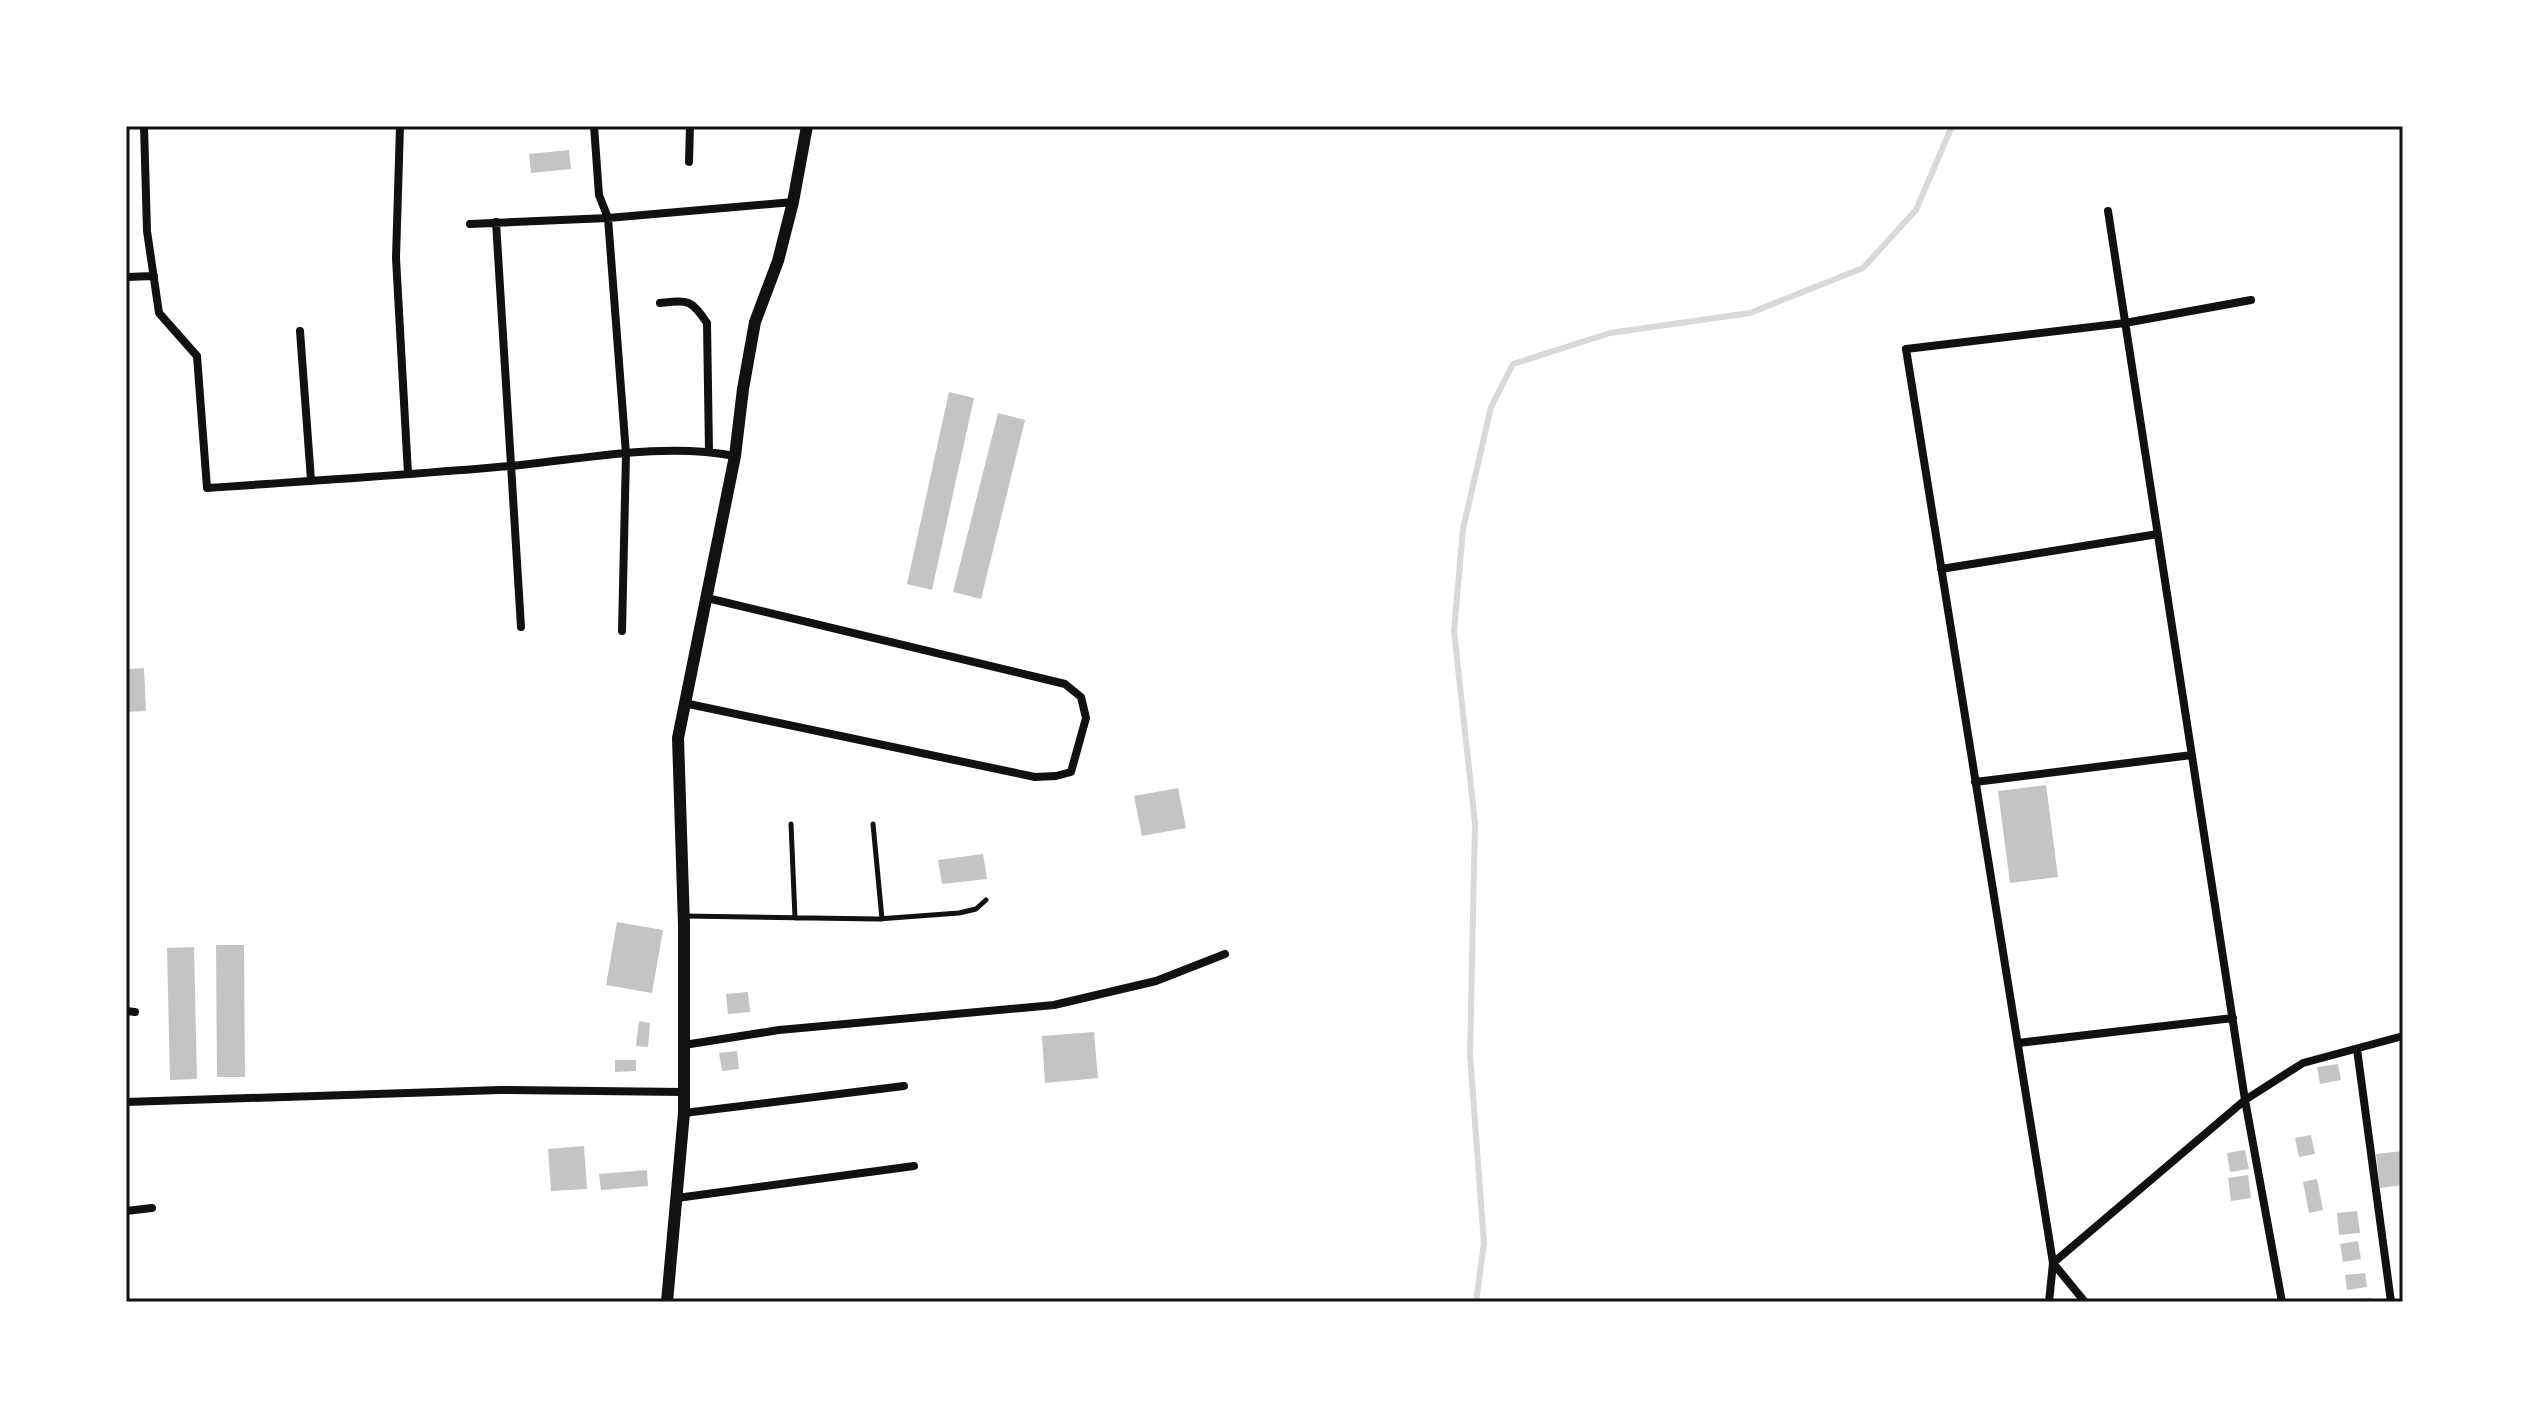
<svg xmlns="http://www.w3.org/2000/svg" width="2529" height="1428" font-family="Figtree,sans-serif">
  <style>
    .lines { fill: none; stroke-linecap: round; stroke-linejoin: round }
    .stream { stroke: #d9d9d9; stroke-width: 6 }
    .building { fill: #c4c4c4 }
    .service { stroke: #111; stroke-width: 5 }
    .minor { stroke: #111; stroke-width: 8 }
    .tertiary { stroke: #111; stroke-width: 12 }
    .neatline { fill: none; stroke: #111; stroke-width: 3 }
  </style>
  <rect width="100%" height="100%" fill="#fff"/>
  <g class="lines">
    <path class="stream" d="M1476 1302 1484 1243 1470 1055 1475 823 1454 631 1463 529 1491 407 1513 364 1610 333 1750 313 1863 268 1916 210 1952 126"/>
  </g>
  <path class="building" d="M569 150 571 169 531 173 529 154Z
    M949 392 974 398 932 590 907 584Z
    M998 413 1025 420 981 599 953 592Z
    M144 668 146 711 126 712V669Z
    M2046 785 2058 877 2010 883 1998 791Z
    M1178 788 1186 828 1142 836 1134 796Z
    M983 854 987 879 942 884 938 860Z
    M617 922 663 930 652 993 606 985Z
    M216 945H244L245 1077H217Z
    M194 947 197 1079 170 1080 167 948Z
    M748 992 750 1012 728 1014 726 994Z
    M639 1021 650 1023 648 1047 636 1046Z
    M1094 1032 1098 1078 1045 1083 1042 1036Z
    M737 1051 739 1069 722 1071 719 1053Z
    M615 1060H636V1071L615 1072Z
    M2338 1064 2341 1080 2320 1084 2317 1067Z
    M2311 1135 2315 1154 2299 1157 2295 1138Z
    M584 1146 587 1189 551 1191 548 1149Z
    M2245 1150 2249 1169 2230 1172 2227 1153Z
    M2403 1151V1185L2380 1188 2376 1154Z
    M647 1170 648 1186 601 1190 599 1174Z
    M2248 1175 2251 1198 2231 1201 2228 1178Z
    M2317 1179 2323 1210 2309 1213 2303 1182Z
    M2357 1211 2360 1233 2339 1235 2337 1213Z
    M2358 1241 2361 1259 2343 1262 2340 1244Z
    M2365 1273 2367 1287 2347 1290 2345 1275Z
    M2371 1298V1302H2351V1299Z"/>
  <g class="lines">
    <path class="service" d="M791 824 795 918
      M873 824 882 919
      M685 916 878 919 959 913 976 909 986 900"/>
    <path class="minor" d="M144 126 147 231 159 313 197 356 207 488C309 481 410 475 511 466 585 459 663 442 735 456
      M400 126 396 258 408 474
      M594 126 599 195 608 218 626 454 622 631
      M689 162 690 126
      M2108 211 2245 1100 2282 1302
      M496 222 521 627
      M470 224 608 218 793 202
      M126 277 154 276
      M660 303C688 300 691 299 707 323L709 451
      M300 331 311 480
      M1941 569 2158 534
      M684 703 1035 777 1056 776 1071 772 1086 718 1081 697 1065 684 707 598
      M1975 782 2192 755
      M126 1011 135 1012
      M2018 1043 2233 1018
      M684 1045 779 1030 1054 1005 1156 981 1225 954
      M2357 1049 2391 1302
      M126 1102 500 1090 684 1092
      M684 1113 904 1086
      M677 1198 914 1166
      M126 1211 152 1208
      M2049 1302 2053 1263 1906 349 2125 323 2251 300
      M2085 1302 2053 1263 2245 1100 2303 1063 2403 1036"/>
    <path class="tertiary" d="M667 1302 684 1113V925L678 738 735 456 743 389 755 322 778 261 793 202 807 126"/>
  </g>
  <rect width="2529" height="1428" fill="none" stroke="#ffffff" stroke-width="256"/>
  <rect x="128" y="128" width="2273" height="1172" class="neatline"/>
</svg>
